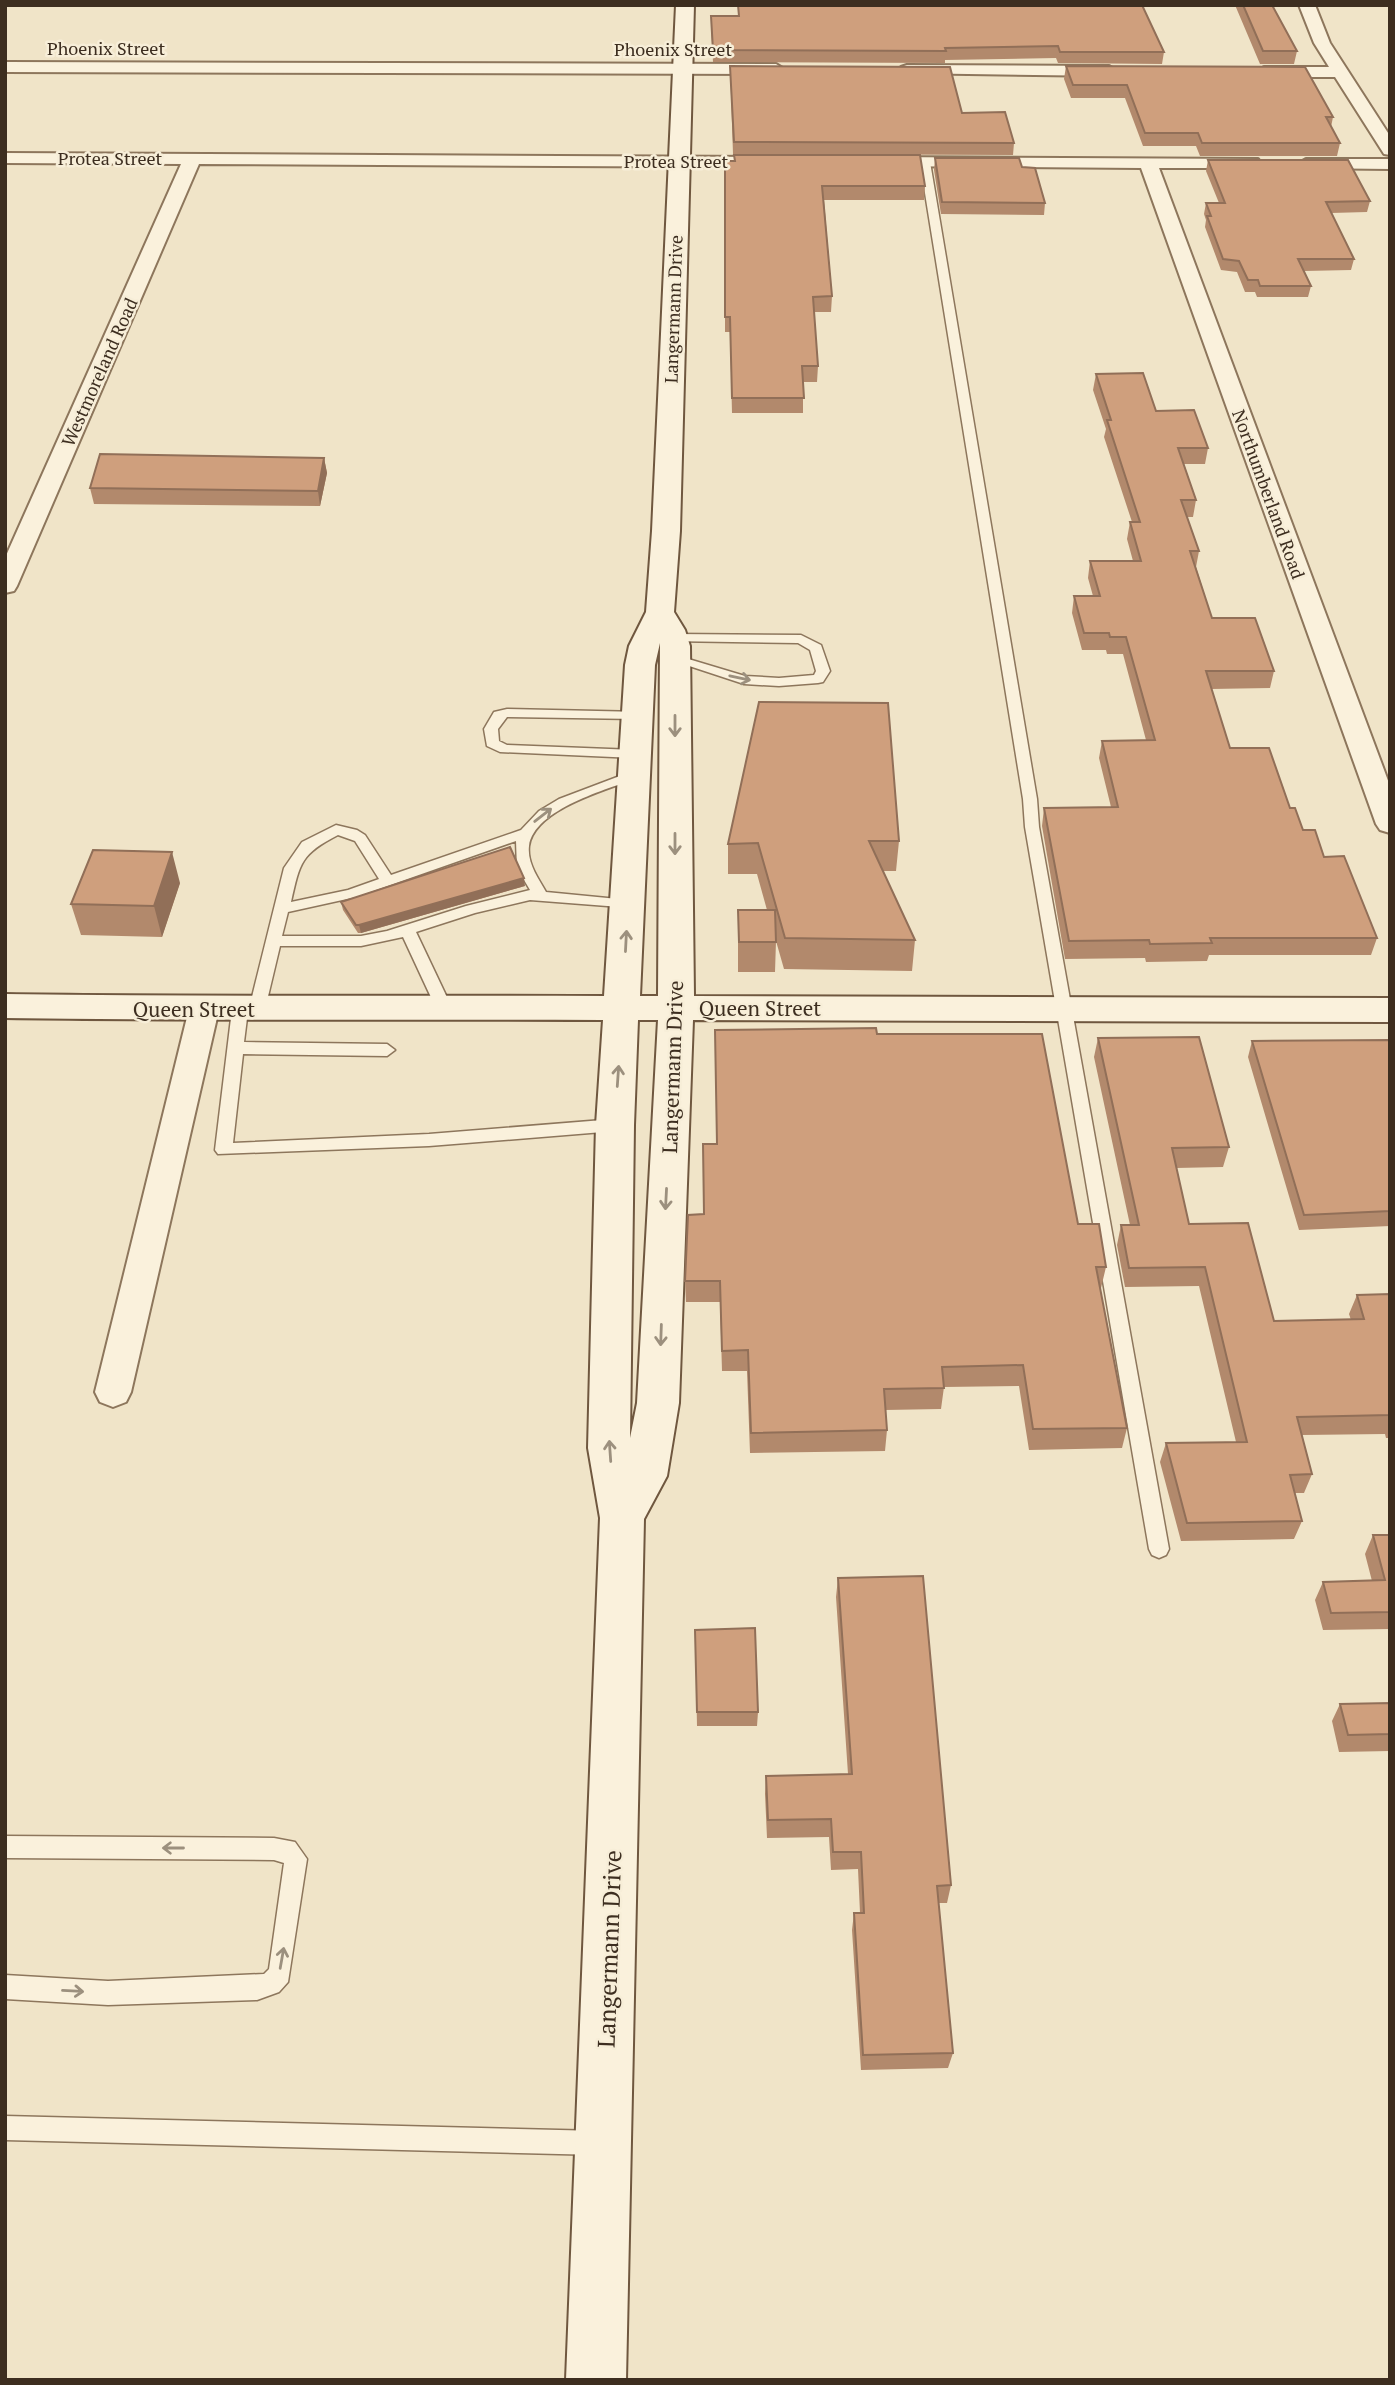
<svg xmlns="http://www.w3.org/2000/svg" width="1395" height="2385" font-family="'PT Serif',serif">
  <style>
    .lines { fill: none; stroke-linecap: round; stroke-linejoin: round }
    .lane-casing { stroke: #8d765c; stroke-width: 3 }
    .street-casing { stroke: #8d765c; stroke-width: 4 }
    .secondary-casing { stroke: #6f573f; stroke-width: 4 }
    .lane { fill: #faf1dc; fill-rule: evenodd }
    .street { fill: #faf1dc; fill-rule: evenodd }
    .secondary { fill: #faf1dc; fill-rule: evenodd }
    .wall { fill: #b2896c }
    .shaded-wall { fill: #916f58 }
    .building { fill: #cf9f7d; stroke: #916f58; stroke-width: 2 }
    .oneway { stroke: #9c907e }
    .labels { text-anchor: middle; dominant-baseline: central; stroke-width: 5; stroke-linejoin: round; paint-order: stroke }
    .far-street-label { font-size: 18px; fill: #3d2e20; stroke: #f7eed8 }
    .street-label { font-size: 21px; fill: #3d2e20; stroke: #f7eed8 }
    .near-street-label { font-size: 24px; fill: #3d2e20; stroke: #f7eed8 }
  </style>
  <rect width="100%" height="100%" fill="#f0e4c8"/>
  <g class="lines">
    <defs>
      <path id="lane" d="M925 159 930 162 1037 799 1039 827 1169 1549 1166 1555 1159 1558 1152 1555 1149 1549 1025 827 1023 799 920 162Z
        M673 634 801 635 821 645 830 671 823 682 818 683 779 686 744 684 668 659 675 655 745 676 779 678 814 675 816 671 810 650 798 643 668 641V635Z
        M507 709 642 712 644 715 637 719 507 717 498 729 499 741 507 745 635 750 642 754 635 758 500 752 487 746 484 729 494 712Z
        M633 771 638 772V778C608 789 534 809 529 846 527 863 538 878 546 892L628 900 633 902 636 905 633 908 530 900 475 913 416 932 452 1008 444 1013 436 1008 403 937 361 946H280L265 1009 263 1013H251L249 1009 284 868 302 842 336 825 357 830 365 835 391 875 521 830 539 811 559 799ZM338 835 355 841 379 879 348 890 291 902C300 862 301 854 338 835ZM516 841 517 868 530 890 466 906 387 931 361 936H282L288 912 356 897Z
        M240 1005 248 1010 244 1042 387 1044 395 1050 387 1056 243 1054 233 1143 429 1134 615 1119 623 1125 615 1131 429 1146 218 1154 215 1150 232 1010Z
        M5 1836 274 1838 295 1842 307 1859 288 1982 279 1992 257 2000 108 2005 5 1999V1975L108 1981 264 1974 269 1969 284 1863 274 1860 5 1858Z
        M5 2116 600 2131 609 2134 612 2143 609 2152 600 2155 5 2140Z"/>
      <path id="street" d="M1299 5H1315L1330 43 1390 136V155L1384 154 1335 77H1264L1256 72 1264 67H1329L1314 43Z
        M5 62 776 64 784 69 776 74 5 72Z
        M907 65 1109 66 1117 71 1109 76 901 73V67Z
        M5 153 769 157 778 162 769 167 199 164 17 586 14 591 5 593V558L181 164 5 163Z
        M876 157 1258 159 1261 163 1252 168H1159L1390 786V833L1380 830 1376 824 1141 168 870 166 867 162 870 158Z
        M1306 159H1390V169L1300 168 1297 164Z
        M204 999 215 1002 219 1009 131 1392 126 1402 113 1407 100 1402 95 1392 189 1009 193 1002Z"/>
      <path id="secondary" d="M676 5H694L680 531 674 612 685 630 690 646 694 996 1390 998V1022L693 1020 679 1403 667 1476 644 1519 626 2380H566L600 1518 588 1448 596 1125 603 1020C404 1019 205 1021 5 1018V994C205 997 405 995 604 996L625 665 629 646 646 612 652 531ZM660 643 658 996H640L655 665ZM638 1020H658L637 1403 630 1438 634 1125Z"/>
    </defs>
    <use href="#lane" class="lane-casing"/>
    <use href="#street" class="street-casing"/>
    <use href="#secondary" class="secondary-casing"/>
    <use href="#lane" class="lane"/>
    <use href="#street" class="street"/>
    <use href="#secondary" class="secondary"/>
  </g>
  <path class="wall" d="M738 5H1142L1164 52 1162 64 1058 63 1056 58 945 60V63L713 62 711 28 738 16Z
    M1235 5H1272L1297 51 1294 64H1260Z
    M730 66 962 113 1014 143 1013 155 733 154Z
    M1066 66 1333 117 1331 127 1340 143 1337 156H1200L1196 146H1143L1125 98H1071L1064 79Z
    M935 158 1045 203 1044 215 941 214 934 170Z
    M1208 160 1370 201 1367 212 1331 213 1354 259 1351 270 1304 271 1311 286 1308 297H1257L1255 292H1245L1237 272 1221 270 1205 227 1206 220 1204 214 1206 203H1219L1206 171Z
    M725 161 925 186 924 200H824L832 296 831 312H814L818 366 817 382H803V413H732L730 332H725Z
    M1096 374 1156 411 1208 448 1205 464H1184L1196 500 1193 517H1187L1199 551 1196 567 1212 618 1274 671 1270 688 1211 689 1230 748 1290 808 1303 830 1324 857 1377 938 1371 955H1209L1207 961 1146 962 1145 958 1065 959 1042 826 1044 808 1111 807 1099 758 1102 741 1146 740 1123 654H1107L1106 650H1082L1072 613 1074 596H1093L1088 578 1090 561H1133L1127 539 1130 522H1132L1104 437 1106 429 1093 390Z
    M324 458 327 473 320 506 94 504 90 488Z
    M899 841 896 871H883L915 940 912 971 784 969 776 941 775 972H738V910H767L757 874H728V844Z
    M180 883 162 937 81 935 71 904Z
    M525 886 361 933H358L343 910 341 902Z
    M715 1030 877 1034 1078 1224 1106 1267 1101 1288H1100L1127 1428 1122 1448 1029 1450 1019 1386 944 1387 941 1409 885 1410 887 1430 885 1451 750 1453 747 1371H722L720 1302H686L685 1281 704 1214 717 1144Z
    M1098 1038 1229 1147 1223 1167 1176 1168 1189 1224 1274 1321 1351 1320 1349 1314 1357 1295 1390 1294V1438H1386L1385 1434 1302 1435 1312 1474 1304 1493H1295L1302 1521 1294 1539 1181 1541 1160 1462 1166 1443 1236 1442 1199 1286 1125 1287 1117 1245 1121 1225H1130L1094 1057Z
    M1390 1040V1226L1299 1230 1248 1057 1252 1041Z
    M1373 1535H1390V1629L1323 1630 1315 1600 1323 1582 1372 1581 1365 1554Z
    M838 1578 951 1885 947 1903H938L953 2053 948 2068 861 2070 852 1930 854 1913H860L858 1869 831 1870 829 1837 767 1838 765 1794 766 1776 848 1774 836 1597Z
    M695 1630 758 1712 757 1726H697Z
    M1390 1703V1751L1339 1752 1332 1721 1340 1704Z"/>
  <path class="shaded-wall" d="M324 458 327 473 320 506 318 491Z
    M172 852 180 883 162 937 154 906Z
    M524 878 525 886 361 933 359 925Z"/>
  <path class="building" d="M738 5H1142L1164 52H1060L1058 46 945 48 946 51 713 50 711 16H739Z
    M1243 5H1272L1297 51H1263Z
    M730 66 950 67 962 113 1005 112 1014 143 734 142Z
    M1066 66 1305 67 1333 117H1326L1340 143H1202L1198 133H1145L1127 85H1073Z
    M734 155H920L925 186H822L832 296 813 297 818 366H802L804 398H732L730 317H725V161H735Z
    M935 158H1019L1022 167 1035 168 1045 203 942 202Z
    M1208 160H1348L1370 201 1326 202 1354 259H1298L1311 286H1260L1258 280H1248L1239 261 1223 259 1207 216H1211L1206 203H1225Z
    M1143 373 1156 411 1194 410 1208 448H1178L1196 500H1181L1199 551H1190L1212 618H1255L1274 671H1206L1230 748H1269L1290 808H1295L1303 830H1315L1324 857 1344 856 1377 938H1210L1212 943 1150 944 1149 940 1069 941 1044 808 1118 807 1102 741 1155 740 1126 637H1110L1109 633H1084L1074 596H1100L1090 561H1141L1130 522H1140L1107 420H1111L1096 374Z
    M100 454 324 458 318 491 90 488Z
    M759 702 888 703 899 841H869L915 940 785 938 758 843 728 844Z
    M510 847 524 878 359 925H356L341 902Z
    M93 850 172 852 154 906 71 904Z
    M738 910H775L776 942H739Z
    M876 1028 877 1034H1042L1078 1224H1099L1106 1267H1096L1127 1428 1033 1429 1023 1365 942 1367 944 1388 884 1389 887 1430 751 1433 748 1350 722 1351 720 1281H685L688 1215 704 1214 703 1144H717L715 1030Z
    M1199 1037 1229 1147 1172 1148 1189 1224 1248 1223 1274 1321 1364 1319 1357 1295 1390 1294V1415L1297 1417 1312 1474 1290 1475 1302 1521 1187 1523 1166 1443 1247 1442 1205 1267 1129 1268 1121 1225H1139L1098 1038Z
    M1390 1040V1211L1304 1215 1252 1041Z
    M1373 1535H1390V1612L1331 1613 1323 1582 1385 1580Z
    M923 1576 951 1885 937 1886 953 2053 863 2055 854 1913H864L861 1852H833L831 1819 768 1820 766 1776 852 1774 838 1578Z
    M755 1628 758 1712H697L695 1630Z
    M1390 1703V1734L1348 1735 1340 1704Z"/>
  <defs><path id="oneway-shaft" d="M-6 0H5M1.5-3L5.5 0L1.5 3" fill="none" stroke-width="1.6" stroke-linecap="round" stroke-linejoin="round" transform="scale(1.75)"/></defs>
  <g class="oneway">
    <use href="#oneway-shaft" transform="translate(740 678) rotate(12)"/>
    <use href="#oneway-shaft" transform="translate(675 726) rotate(90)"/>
    <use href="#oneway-shaft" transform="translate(543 815) rotate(-38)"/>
    <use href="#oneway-shaft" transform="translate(675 844) rotate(90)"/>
    <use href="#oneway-shaft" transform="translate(626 941) rotate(-87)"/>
    <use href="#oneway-shaft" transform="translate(618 1076) rotate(-86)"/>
    <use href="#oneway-shaft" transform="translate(666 1199) rotate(93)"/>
    <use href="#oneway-shaft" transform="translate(661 1335) rotate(92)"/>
    <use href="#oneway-shaft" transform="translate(610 1451) rotate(-94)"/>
    <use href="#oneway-shaft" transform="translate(173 1848) rotate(-180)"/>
    <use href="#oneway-shaft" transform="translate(282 1958) rotate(-80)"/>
    <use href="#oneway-shaft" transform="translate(73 1991) rotate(3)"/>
  </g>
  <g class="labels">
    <g class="far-street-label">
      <text x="106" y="48">Phoenix Street</text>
      <text x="673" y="49">Phoenix Street</text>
      <text x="110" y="158">Protea Street</text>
      <text x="676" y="161">Protea Street</text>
      <text transform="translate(673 309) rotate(-88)">Langermann Drive</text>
      <text transform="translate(99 372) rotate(-66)">Westmoreland Road</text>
      <text transform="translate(1269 494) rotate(70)">Northumberland Road</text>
    </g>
    <g class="street-label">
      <text x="760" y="1008">Queen Street</text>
      <text x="194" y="1009">Queen Street</text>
      <text transform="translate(672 1067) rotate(-88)">Langermann Drive</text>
    </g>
    <g class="near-street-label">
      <text transform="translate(609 1949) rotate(-88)">Langermann Drive</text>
    </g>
  </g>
  <rect width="1395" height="2385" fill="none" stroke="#3d2e20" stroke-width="14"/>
</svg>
